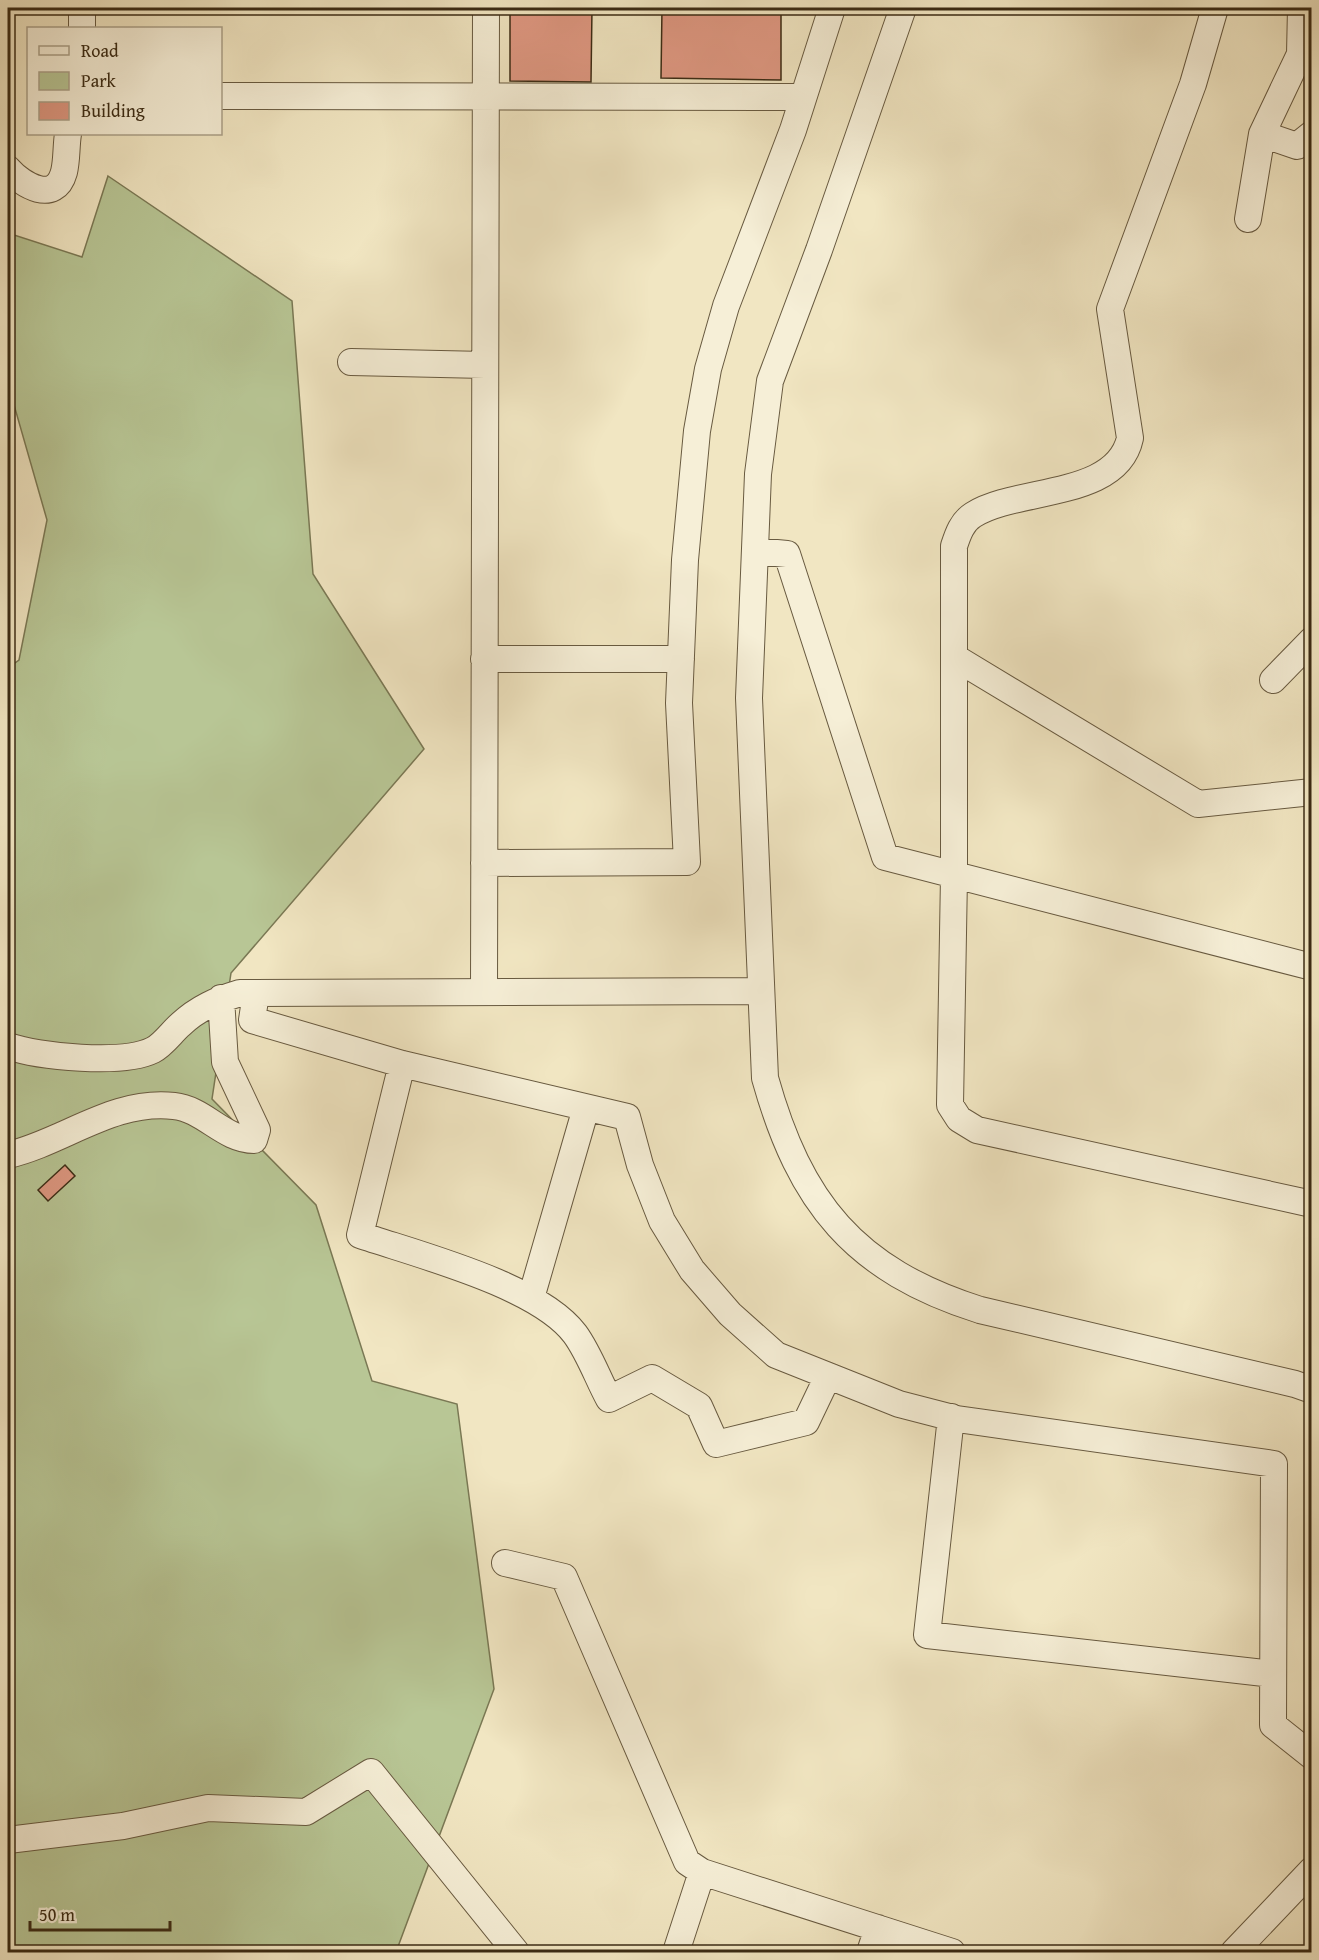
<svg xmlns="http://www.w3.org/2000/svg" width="1319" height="1960" font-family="'Gentium Book Plus',serif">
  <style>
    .green { fill: #b8c695; stroke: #7a7854; stroke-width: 1.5 }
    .building { fill: #df9882; stroke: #3b2b14; stroke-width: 1.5 }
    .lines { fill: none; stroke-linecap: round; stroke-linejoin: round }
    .minor-casing { stroke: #685a40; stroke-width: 28 }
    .minor { stroke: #f6efd7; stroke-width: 26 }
  </style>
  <rect width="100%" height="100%" fill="#f1e6c2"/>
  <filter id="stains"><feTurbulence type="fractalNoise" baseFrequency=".00333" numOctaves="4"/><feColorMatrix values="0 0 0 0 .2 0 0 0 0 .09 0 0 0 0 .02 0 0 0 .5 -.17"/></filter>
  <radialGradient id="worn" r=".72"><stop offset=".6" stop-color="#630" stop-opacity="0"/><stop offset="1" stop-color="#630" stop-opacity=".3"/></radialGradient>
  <path class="green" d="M108 176 292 301 313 574 424 749 231 973 212 1099 316 1205 372 1381 457 1404 494 1689 396 1952H8V668L19 660 47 520 8 384V233L82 257Z"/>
  <path class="building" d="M510 8H592L591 82 510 81Z
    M662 8H781V80L661 78Z
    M65 1165 75 1176 48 1201 38 1190Z"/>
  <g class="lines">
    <defs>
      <path id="minor" d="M903 8 819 250 770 381 758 474 749 698 765 1078C800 1203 854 1270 980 1310L1295 1384 1312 1390
        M1215 8 1193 84 1110 309 1130 438C1117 499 1017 487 973 515 962 522 958 534 954 546V876L950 1105 959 1119 977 1130 1312 1204
        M1301 8 1300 54 1262 134 1297 146 1312 134
        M82 28V8
        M220 96 803 97
        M8 169C22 185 55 205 64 172 67 160 66 146 68 134
        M1248 219 1262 134
        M351 362 485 365
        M755 551 787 554 885 857 1312 967
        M954 657 1198 804 1312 792
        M484 659H681
        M1273 680 1312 640
        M484 863 687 862 679 703 685 560 697 431 708 369 726 306 793 130 832 8
        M484 991 486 8
        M256 993 252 1020 402 1064 627 1117 640 1165 662 1221 692 1270 730 1314 776 1355 899 1404 957 1419 1274 1464 1273 1725 1312 1756
        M8 1046C39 1057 123 1065 153 1050 163 1045 172 1032 180 1025 198 1008 217 1000 240 993L760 991
        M402 1064 360 1235C419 1255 538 1285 575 1334 589 1353 598 1379 609 1399L652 1378 699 1406 716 1444 806 1422 828 1376
        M8 1155C64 1142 113 1099 174 1106 204 1109 224 1140 254 1140L257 1130 225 1062 221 998
        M531 1298 586 1108
        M951 1417 927 1635 1273 1674
        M505 1563 564 1577 687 1862 702 1872 952 1952
        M8 1840 123 1826 208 1808 306 1812 371 1772 516 1952
        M676 1952 702 1872
        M870 1952 878 1928
        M1234 1952 1312 1870"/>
    </defs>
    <use href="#minor" class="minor-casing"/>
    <use href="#minor" class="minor"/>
  </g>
  <rect width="1319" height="1960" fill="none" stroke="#f1e6c2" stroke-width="30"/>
  <rect x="9" y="9" width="1301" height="1942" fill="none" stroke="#3b2b14" stroke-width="3"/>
  <rect x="15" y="15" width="1289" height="1930" fill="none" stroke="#3b2b14" stroke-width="1.5"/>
  <rect x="27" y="27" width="195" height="108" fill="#f6efd7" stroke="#aba189" stroke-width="1.5"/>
  <rect x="39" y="46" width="30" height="9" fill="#f6efd7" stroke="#aba189" stroke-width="1.5"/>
  <text x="81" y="57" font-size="18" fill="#3b2b14">Road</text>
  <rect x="39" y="72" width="30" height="18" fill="#b8c695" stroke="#aba189" stroke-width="1.5"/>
  <text x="81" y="87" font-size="18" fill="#3b2b14">Park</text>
  <rect x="39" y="102" width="30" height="18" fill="#df9882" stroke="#aba189" stroke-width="1.5"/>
  <text x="81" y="117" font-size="18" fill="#3b2b14">Building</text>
  <path d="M30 1921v9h140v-9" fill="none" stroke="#3b2b14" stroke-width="3"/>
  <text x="39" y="1921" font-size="18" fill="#3b2b14" stroke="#f6efd7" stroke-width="4.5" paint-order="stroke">50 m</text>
  <rect width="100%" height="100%" filter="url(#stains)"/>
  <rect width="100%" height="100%" fill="url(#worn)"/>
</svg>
